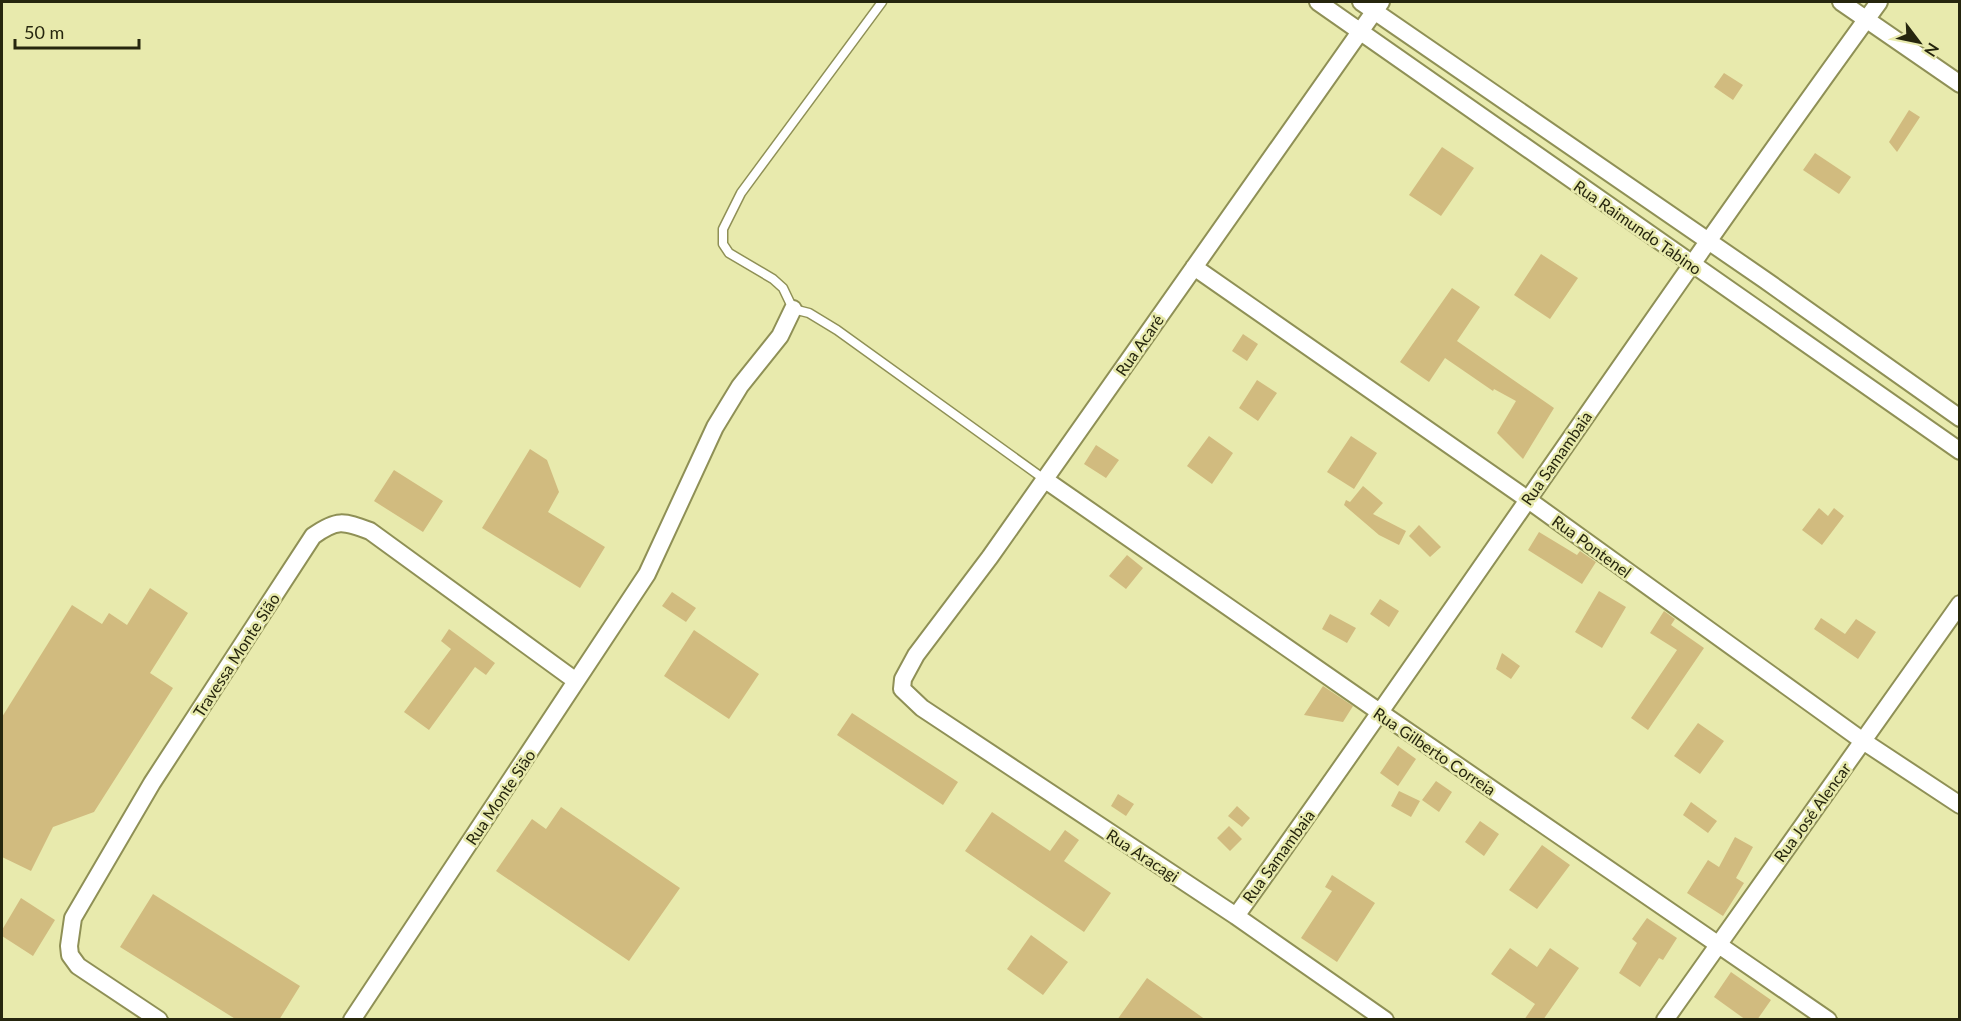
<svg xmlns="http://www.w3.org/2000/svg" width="1961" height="1021" font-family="Lato,sans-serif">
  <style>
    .building { fill: #d1bb7f }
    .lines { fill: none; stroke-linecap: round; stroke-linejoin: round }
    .lane-casing { stroke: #8f9056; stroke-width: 11 }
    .street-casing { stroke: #8f9056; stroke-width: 20 }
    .lane { stroke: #fff; stroke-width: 8 }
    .street { stroke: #fff; stroke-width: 16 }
    .labels { text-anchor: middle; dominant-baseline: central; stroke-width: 5; stroke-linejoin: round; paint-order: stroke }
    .street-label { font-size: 16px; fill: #26260e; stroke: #e8eaad }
  </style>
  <rect width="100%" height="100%" fill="#e8eaad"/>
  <path class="building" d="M1724 73 1743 85 1733 100 1714 87Z
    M1909 110 1920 117 1897 152 1889 142Z
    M1442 147 1474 168 1441 216 1409 195Z
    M1815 153 1851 177 1839 194 1803 170Z
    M1541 254 1578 278 1550 319 1514 295Z
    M1452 288 1480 307 1457 341 1554 408 1523 459 1497 433 1516 401 1494 389 1493 391 1445 358 1429 382 1400 362Z
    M1243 334 1258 344 1247 361 1232 351Z
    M1257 380 1277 393 1258 421 1239 408Z
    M1209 436 1233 453 1212 484 1187 466Z
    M1351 436 1377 453 1354 489 1327 472Z
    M1096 445 1119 460 1106 478 1084 464Z
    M530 449 547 460 559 492 548 512 605 547 580 588 482 528Z
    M394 470 443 501 423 532 374 501Z
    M1363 486 1383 503 1373 514 1406 531 1399 545 1379 535 1344 505 1346 500 1350 502Z
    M1819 508 1828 516 1834 508 1844 516 1822 545 1802 530Z
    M1419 525 1441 547 1430 557 1409 536Z
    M1539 532 1577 555 1580 551 1596 562 1582 584 1528 550Z
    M1127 555 1143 568 1126 589 1109 576Z
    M150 588 188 613 150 673 173 688 94 812 53 827 31 871 2 857V717L72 605 102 624 109 613 127 625Z
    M1599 591 1626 607 1602 648 1575 632Z
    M672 592 696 608 686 622 662 606Z
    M1380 599 1399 611 1389 627 1370 614Z
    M1664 611 1675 619 1671 625 1704 648 1648 730 1631 718 1677 650 1650 633Z
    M1330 614 1356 628 1347 643 1322 629Z
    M1821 618 1845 634 1856 619 1876 632 1858 659 1814 629Z
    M449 629 495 663 486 675 475 667 429 730 404 712 451 649 441 641Z
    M694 630 759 674 729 719 664 676Z
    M1502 653 1520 666 1511 679 1496 669Z
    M1323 686 1353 706 1343 722 1304 715Z
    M852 713 958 782 943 805 837 735Z
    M1698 723 1724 741 1700 774 1674 756Z
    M1398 746 1416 759 1398 786 1380 773Z
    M1436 781 1452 792 1439 812 1422 800Z
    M1399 791 1420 801 1411 817 1391 806Z
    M1118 794 1134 804 1126 816 1111 806Z
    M1691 802 1717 821 1708 833 1683 815Z
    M1237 806 1250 818 1242 827 1228 816Z
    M561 807 680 888 629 961 496 871 532 819 546 829Z
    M992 812 1050 851 1065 830 1079 840 1064 861 1111 893 1084 932 965 851Z
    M1480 821 1499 834 1484 856 1465 842Z
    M1229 826 1242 839 1230 851 1217 838Z
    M1735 837 1753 847 1736 878 1744 883 1723 916 1687 893 1708 860 1719 867Z
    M1542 845 1570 865 1537 909 1509 890Z
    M1332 875 1375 903 1337 962 1301 938 1332 891 1325 887Z
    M153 894 300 986 279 1020H237L120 947Z
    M21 898 55 920 33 956 2 936V930Z
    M1647 918 1677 938 1663 960 1659 958 1640 987 1619 973 1637 943 1632 939Z
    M1031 935 1068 962 1043 995 1007 969Z
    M1510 948 1537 967 1550 948 1579 968 1543 1020H1524L1535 1004 1491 974Z
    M1731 972 1771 1000 1757 1020H1746L1714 997Z
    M1147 978 1206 1020H1117Z"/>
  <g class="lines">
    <defs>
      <path id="lane" d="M882 2 741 193 723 229V244L729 253 773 279 783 288 793 309 809 313 837 330 1044 479"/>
      <path id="street" d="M1318 2 1960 451
        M1361 2 1765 280 1960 418
        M1381 2 990 557 916 655 903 679 902 689 922 708 1236 916 1385 1020
        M1841 2 1960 84
        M1194 267 1527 499 1863 741 1960 805
        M1044 479 1381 713 1828 1020
        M1236 916C1453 613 1660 303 1879 2
        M159 1020 78 966 70 955 69 946 73 918 152 783 313 536C337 519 343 521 370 531L576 681
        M352 1020 647 574 715 427 740 386 780 336 793 309
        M1665 1020 1960 604"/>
    </defs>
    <use href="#lane" class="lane-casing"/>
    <use href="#street" class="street-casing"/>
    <use href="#lane" class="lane"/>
    <use href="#street" class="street"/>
  </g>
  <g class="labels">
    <g class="street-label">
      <text transform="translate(1638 227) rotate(35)">Rua Raimundo Tabino</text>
      <text transform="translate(1139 345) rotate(-55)">Rua Acaré</text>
      <text transform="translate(1556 458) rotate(-55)">Rua Samambaia</text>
      <text transform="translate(1592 546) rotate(36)">Rua Pontenel</text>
      <text transform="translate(236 655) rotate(-57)">Travessa Monte Sião</text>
      <text transform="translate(1435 751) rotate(34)">Rua Gilberto Correia</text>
      <text transform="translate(500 797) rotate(-56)">Rua Monte Sião</text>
      <text transform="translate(1812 812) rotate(-54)">Rua José Alencar</text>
      <text transform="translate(1143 855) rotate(33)">Rua Aracagi</text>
      <text transform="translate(1278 856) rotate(-54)">Rua Samambaia</text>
    </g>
  </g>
  <rect width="1961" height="1021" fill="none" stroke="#26260e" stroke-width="6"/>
  <g transform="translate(1919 42) rotate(122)" stroke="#e8eaad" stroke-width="4.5" paint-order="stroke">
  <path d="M0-4.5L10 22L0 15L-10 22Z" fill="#26260e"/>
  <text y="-9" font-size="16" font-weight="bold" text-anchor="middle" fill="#26260e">N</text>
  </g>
  <path d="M15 39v9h124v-9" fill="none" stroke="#26260e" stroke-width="3"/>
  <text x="24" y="39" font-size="18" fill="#26260e" stroke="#e8eaad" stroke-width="4.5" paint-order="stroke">50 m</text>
</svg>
